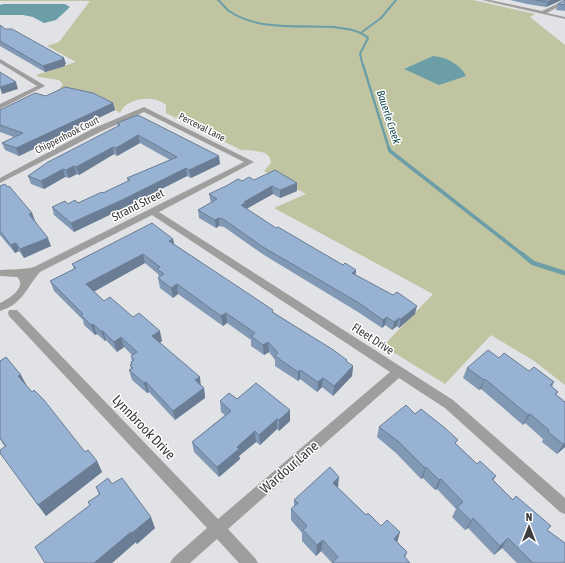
<svg xmlns="http://www.w3.org/2000/svg" width="565" height="563" font-family="'Asap Condensed',sans-serif">
  <style>
    .green { fill: #c0c4a1 }
    .water { fill: #6b9ea6 }
    .lines { fill: none; stroke-linecap: round; stroke-linejoin: round }
    .stream-far3 { stroke: #6b9ea6; stroke-width: 2 }
    .stream-far2 { stroke: #6b9ea6; stroke-width: 2.5 }
    .stream-far1 { stroke: #6b9ea6; stroke-width: 3.5 }
    .stream { stroke: #6b9ea6; stroke-width: 4.5 }
    .street { fill: #9f9e9d; fill-rule: evenodd }
    .wall { fill: #8299b5 }
    .shaded-wall { fill: #6a7d94 }
    .building { fill: #97b2d3; stroke: #6a7d94 }
    .labels { text-anchor: middle; dominant-baseline: central; stroke-width: 3; stroke-linejoin: round; paint-order: stroke }
    .far-street-label { font-size: 10px; fill: #3b3c3d; stroke: #fff }
    .far-water-label { font-size: 11px; font-style: italic; fill: #17474d; stroke: #fff }
    .street-label { font-size: 12px; fill: #3b3c3d; stroke: #fff }
    .near-street-label { font-size: 14px; fill: #3b3c3d; stroke: #fff }
  </style>
  <rect width="100%" height="100%" fill="#e0e2e5"/>
  <path class="green" d="M0 0H473L535 14 530 17 565 45V385L534 361 491 335 445 384 383 346 433 294 274 208 306 194 264 171 271 163C271 149 251 151 241 150L172 116 166 113V105C155 94 125 98 120 113L89 93 60 88 63 84 59 80 40 77 36 75 76 62 47 46 59 42 90 1H0Z"/>
  <path class="water" d="M3 4H65L70 7 56 20 44 23 33 17 23 15H0V5Z
    M433 56C446 57 460 64 466 76L439 85 404 69Z"/>
  <g class="lines">
    <path class="stream-far3" d="M218 0C222 3 225 8 229 11 258 31 300 25 334 27 346 29 358 29 368 38L360 54 363 66
      M362 32 381 18 396 0"/>
    <path class="stream-far2" d="M363 65 389 149"/>
    <path class="stream-far1" d="M389 148 390 151 523 255"/>
    <path class="stream" d="M522 254 533 263 565 273"/>
    <path class="street" d="M482 0H490L542 11 565 0V3L547 13 565 17V19Z
      M0 59 44 85 45 86 0 109V104L37 86 0 63Z
      M144 107 254 162 159 212 453 400 565 498V514L560 512 445 408 399 378 228 529 255 558 258 563H239L217 539 190 563H170L173 558 207 528 9 316 8 313 9 310H17L218 519 390 372 152 215 40 272C26 288 23 304 0 311V303C8 299 28 287 17 277L0 276V270C12 269 22 270 34 267L244 162 144 112 98 133 0 183V178L92 129Z"/>
  </g>
  <path class="wall" d="M510 0H562L546 7 527 4Z
    M565 0V11L556 10 558 4Z
    M0 25 5 29 66 64H65V66L45 72 0 46Z
    M46 96 113 103 115 110 19 156 5 150 2 143 14 137 0 132V110Z
    M117 123 220 164 191 178 187 176 124 208 74 232 54 215 52 207 68 204 78 203 103 193 128 182 127 178 170 160 140 143 117 156 114 154 79 175 77 174 69 178 65 177 44 189 31 184 28 176 118 126Z
    M254 180 297 191 280 198 273 194 246 209 276 228 343 265 356 270 355 275 415 314 399 328 397 326 392 330 385 325 382 328 358 312 264 255 224 227 219 226 216 228 199 218 198 210 211 203 209 194 242 181Z
    M0 186 32 213 35 221 51 246 24 258 19 251 15 253 0 235Z
    M173 239 174 244 273 312 347 360V362L353 366 352 376 333 396 322 387 317 392 300 379 298 381 275 366V360L269 352 264 355 251 346V340L227 323 223 326 178 294 173 298 160 288 158 278 159 277 158 274 145 263 94 291 104 301 133 317 162 341 160 343 204 388 205 398 175 420 149 392 147 393 132 380 129 370 131 369 130 365 131 364V362L132 361 131 356 132 355 124 347 117 352 106 340 105 341 97 334 95 335 84 325 83 320 54 291 50 281 74 269 72 264Z
    M499 358 554 382 552 387 558 392 556 394 565 402V447L557 454 542 442 543 439 525 423 523 425 481 389 479 390 463 378 467 368Z
    M21 375 27 386 85 452 97 461 102 472 46 516 0 453 5 447 0 439Z
    M237 399 290 410V421L279 431 277 429 260 445 256 442 239 456 240 459 219 477 194 452 192 442 225 415 221 412 220 401Z
    M415 414 456 444 477 464 496 476 493 481 513 500 548 530 565 563H517L502 548 494 555 468 528 465 530 452 517 456 509 437 489 435 490 423 478 421 479 396 453 377 437 379 427Z
    M112 484 155 528 137 544 136 542 112 563H45L90 505 88 502 99 495 96 487Z
    M338 488 366 515 397 542 407 552 405 558 410 563H332L321 551 316 556 302 541V533L291 520V509L294 506V500Z"/>
  <path class="shaded-wall" d="M552 0H562L546 7 548 2Z
    M64 58 66 64H65V66L45 72 43 66Z
    M16 82 18 89 2 94 0 87Z
    M113 103 115 110 19 156 16 148Z
    M138 135 140 143 117 156 116 148Z
    M113 147 114 154 79 175 76 167Z
    M219 156 220 164 191 178 189 170Z
    M74 166 77 174 69 178 66 170Z
    M186 168 187 176 124 208 74 232 71 223Z
    M63 169 65 177 44 189 41 181Z
    M297 183V191L280 198V190Z
    M272 186 273 194 246 209 241 205 244 202Z
    M32 213 35 221 32 223 29 214Z
    M219 218V226L216 228 215 220Z
    M48 238 51 246 24 258 20 249Z
    M173 239 175 248 169 241Z
    M16 243 19 251 15 253 11 245Z
    M143 254 145 263 90 294 86 284Z
    M356 270 355 278 352 273Z
    M177 284 178 294 173 298 171 288Z
    M417 306 415 314 399 328 401 319Z
    M226 313 227 323 223 326 221 316Z
    M387 317 385 325 382 328 383 320Z
    M399 318 397 326 392 330 394 322Z
    M93 324 97 334 95 335 91 325Z
    M101 331H103L106 340 105 341Z
    M160 331 162 341 155 346 152 336Z
    M121 337 124 347 117 352 114 342Z
    M268 342 269 352 264 355 263 345Z
    M353 366 352 376 333 396 334 386Z
    M300 370V379L298 381V372Z
    M21 375 27 387 18 376Z
    M200 377 201 387 195 380Z
    M323 378 322 387 317 392 318 382Z
    M485 379 481 389 479 390 484 380Z
    M146 382 149 392 147 393 144 383Z
    M204 388 205 398 175 420 173 411Z
    M290 410V421L279 431V420Z
    M530 414 525 423 523 425 528 415Z
    M277 419V429L260 445 259 435Z
    M255 431 256 442 239 456 240 459 219 477 217 467 237 447Z
    M565 443V447L557 454 563 444Z
    M97 461 102 472 46 516 38 505Z
    M426 467 423 478 421 479 425 468Z
    M339 477 338 488 333 483Z
    M441 479 437 489 435 490 439 480Z
    M151 517 155 528 137 544 132 533Z
    M473 518 468 528 465 530Z
    M131 532 136 542 112 563H94Z
    M400 532 397 543 394 539Z
    M508 538 502 548 494 555 500 546Z
    M323 540 321 551 316 556 317 545Z"/>
  <path class="building" d="M536 0H552L548 2Z
    M565 0V5L558 4Z
    M0 25 5 29H12L64 58H62L64 59 43 66 0 41Z
    M0 72 16 82 0 87Z
    M65 87 93 93 113 103 16 148 2 143 23 133 0 125V110L35 93 46 96Z
    M138 115 219 156 189 170 186 168 122 200 71 223 52 207 65 201 68 204 75 200 78 203 102 192 103 193 130 180 127 178 177 157 138 135 116 148 113 147 76 167 74 166 66 170 63 169 41 181 28 176 48 162 120 125 117 123Z
    M275 170 297 183 280 190 272 186 244 202 246 203 241 205 276 228 278 227 343 265 345 263 356 270 352 273 393 295 397 292 417 306 401 319 399 318 394 322 387 317 383 320 359 303 263 247 223 219 219 218 215 220 198 210 217 199 209 194 226 186 238 179 242 181 249 177 254 180Z
    M5 184 8 187 9 186 32 213 29 214 48 238 20 249 16 243 11 245 0 231V186Z
    M152 223 173 239 169 241 273 310 272 312 332 349 347 360 346 361 353 366 334 386 323 378 318 382 300 370 298 372 275 356 278 353 268 342 263 345 251 336 255 333 226 313 221 316 177 284 171 288 158 278 164 274 157 269 160 267 143 254 86 284 104 301 110 297 133 317 139 313 160 331 152 336 200 377 195 380 204 388 173 411 146 382 144 383 129 370 133 368 130 365 132 364 131 362 134 360 131 356 137 352 121 337 114 342 103 331H101L93 324 91 325 81 315 83 314 50 281 76 268 72 264Z
    M488 350 499 358 504 353 529 371 534 367 554 382 550 385 558 392 555 394 565 402V443L563 444 548 432 549 430 530 414 528 415 485 379 484 380 467 368Z
    M6 357 21 375 18 376 32 392 34 390 44 400 85 452 88 450 97 461 38 505 0 453V450L6 446 0 438V360V361Z
    M256 383 290 410 279 420 277 419 259 435 255 431 237 447 239 449 217 467 192 442 231 411 220 401 229 393 237 399Z
    M406 405 415 414 421 409 445 428 458 440 455 443 477 464 480 461 496 476 492 479 513 500 516 496 551 526 547 530 565 543V563H533L508 538 500 546 473 518 471 521 457 507 463 502 441 479 439 480 426 467 425 468 399 442 379 427Z
    M330 467 339 477 333 483 366 515 368 513 381 526 387 520 400 532 394 539 407 552 404 556 410 563H333V562L338 557 323 540 317 545 303 530 307 526 291 509 298 503 294 500Z
    M108 478 112 484 122 478 151 517 132 533 131 532 94 563H45L35 547 90 505 88 502 100 494 96 487Z"/>
  <g class="labels">
    <g class="far-street-label">
      <text transform="translate(202 127) rotate(27)">Perceval Lane</text>
      <text transform="translate(67 135) rotate(-27)">Chippenhook Court</text>
    </g>
    <g class="far-water-label">
      <text transform="translate(389 117) rotate(72)">Bauerle Creek</text>
    </g>
    <g class="street-label">
      <text transform="translate(138 205) rotate(-27)">Strand Street</text>
      <text transform="translate(373 339) rotate(33)">Fleet Drive</text>
    </g>
    <g class="near-street-label">
      <text transform="translate(144 427) rotate(46)">Lynnbrook Drive</text>
      <text transform="translate(289 467) rotate(-41)">Wardour Lane</text>
    </g>
  </g>
  <g transform="translate(529 527)" stroke="#ffffff" stroke-width="3" paint-order="stroke">
  <path d="M0-3L7 15L0 10L-7 15Z" fill="#3b3c3d"/>
  <text y="-6" font-size="11" font-weight="bold" text-anchor="middle" fill="#3b3c3d">N</text>
  </g>
</svg>
